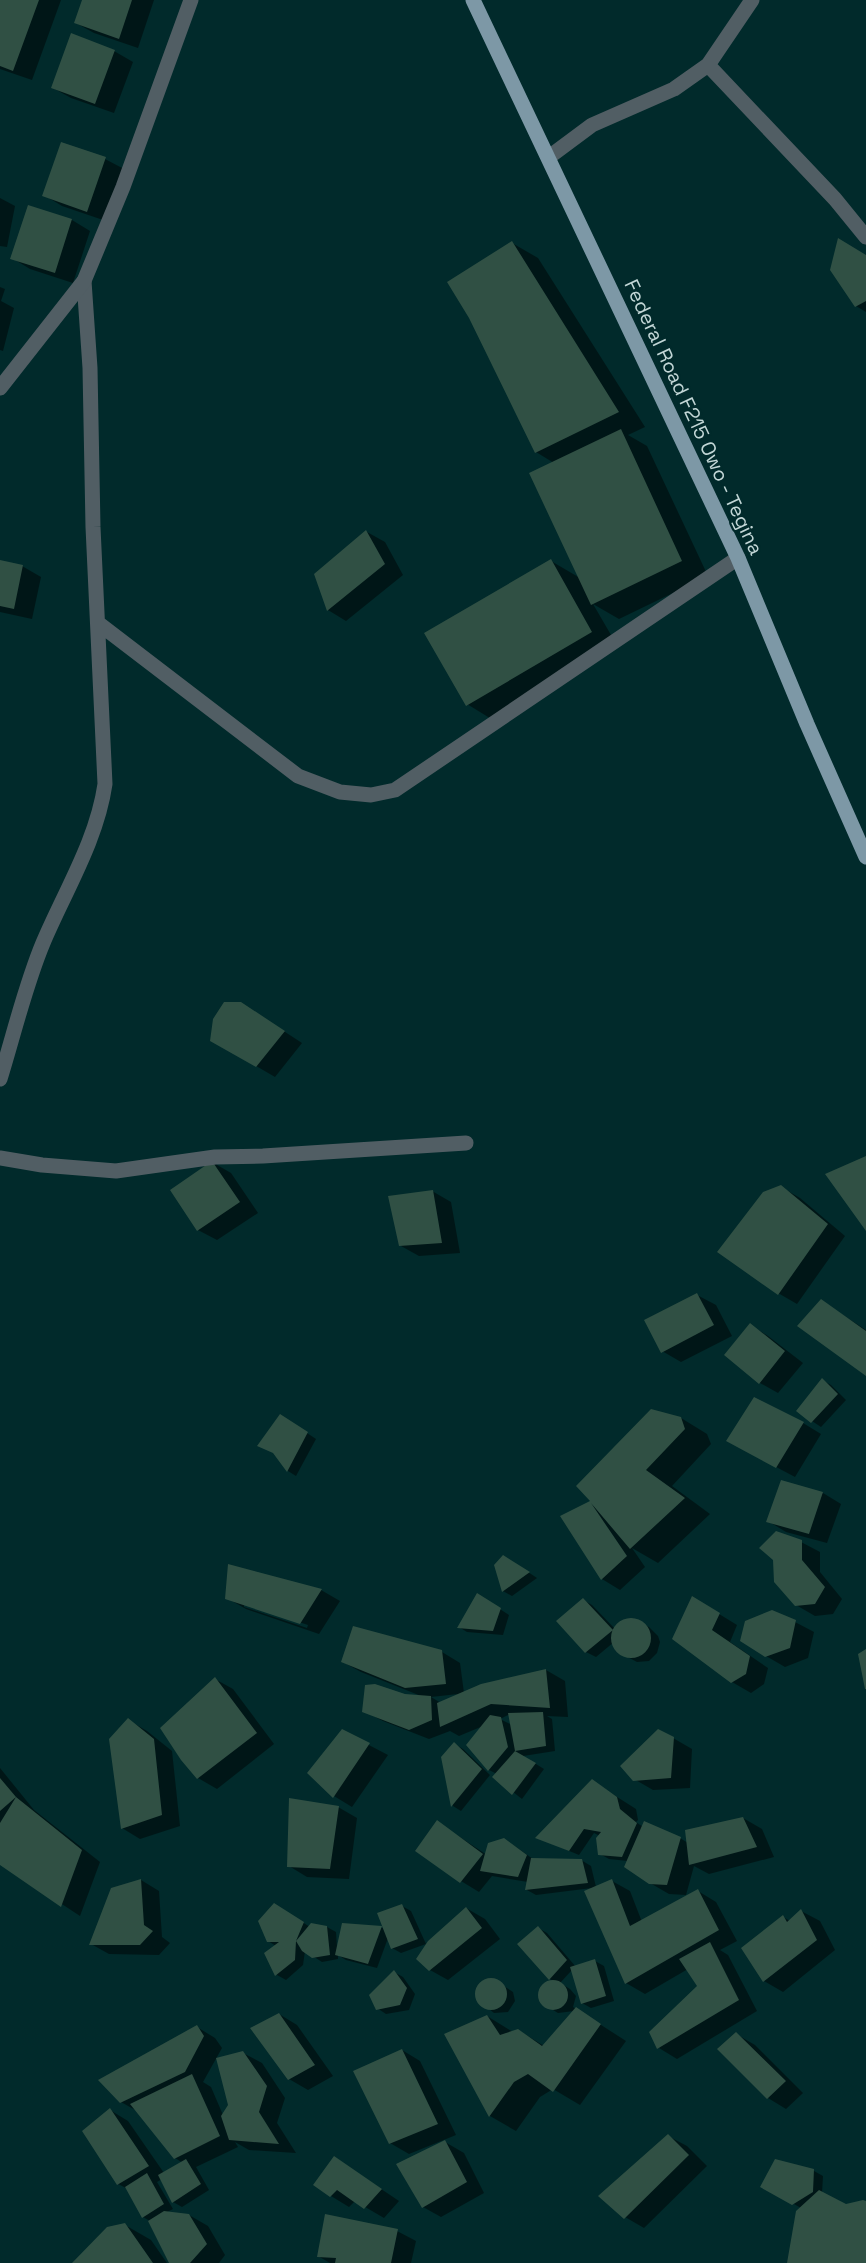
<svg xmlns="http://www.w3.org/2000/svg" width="866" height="2263" font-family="'Space Grotesk',sans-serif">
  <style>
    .shadow { fill: #0007; fill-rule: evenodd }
    .building { fill: #305044 }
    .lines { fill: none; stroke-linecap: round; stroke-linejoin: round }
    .minor { stroke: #515e64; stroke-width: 15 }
    .tertiary { stroke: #515e64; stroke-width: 15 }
    .primary { stroke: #7d98a6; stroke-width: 15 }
    .labels { text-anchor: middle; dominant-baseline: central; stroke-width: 4.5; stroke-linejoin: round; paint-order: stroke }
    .street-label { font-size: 20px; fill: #c2d6d6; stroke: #012a2b }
  </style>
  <rect width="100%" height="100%" fill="#012a2b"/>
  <path class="shadow" d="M0 0H61L32 80 0 69Z
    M84 0H154L138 48 94 33 76 23Z
    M114 51 133 62 114 113 71 98 53 88Z
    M62 144 105 159 124 169 106 221 62 206 44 195Z
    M0 198 15 206 7 247 0 246Z
    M29 206 72 220 90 231 73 283 30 269 12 258Z
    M512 243 538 258 645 427 628 435 647 446 708 576 619 619 593 604 618 647 493 720 467 704 551 561 580 578 554 463 536 452Z
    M866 256V312L856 306Z
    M0 287 5 289 1 301 14 308 3 351 0 350Z
    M367 532 385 542 403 575 346 621 328 610 316 574Z
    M0 562 22 566 41 577 32 619 0 612Z
    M259 1015 302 1043 275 1077 211 1040Z
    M212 1162 231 1173 258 1213 217 1240 198 1230Z
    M781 1187 800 1198 845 1236 797 1304 778 1293Z
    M432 1191 451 1202 460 1253 419 1256 401 1246Z
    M697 1295 716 1305 732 1336 681 1362 662 1351Z
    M821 1301 866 1330V1374Z
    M750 1325 768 1336 803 1363 778 1393 760 1383Z
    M822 1380 831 1385 846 1400 821 1427 812 1421Z
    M681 1418 707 1434 711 1444 672 1486 710 1514 658 1563 632 1548 645 1567 620 1590 602 1579 563 1517 590 1503 595 1507Z
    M289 1421 316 1439 296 1476 288 1471 275 1454Z
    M803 1423 821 1434 795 1477 746 1451Z
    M823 1493 841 1504 827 1543 786 1532 768 1521Z
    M801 1542 820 1552V1572L842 1599 833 1614 815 1616 796 1605Z
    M513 1562 537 1578 512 1596 503 1591Z
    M230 1566 321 1590 340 1601 319 1634 246 1609 227 1598ZM244 1604 308 1625 307 1628 244 1607Z
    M693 1598 737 1625 730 1642 768 1668 764 1684 751 1693 732 1682Z
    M486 1600 509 1615 503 1635 467 1632 459 1627Z
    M583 1600 592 1605 616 1630V1627L627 1620 639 1622 649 1627 658 1636 660 1642 657 1653 649 1661 637 1662 622 1654 614 1642 596 1657 586 1652 558 1621Z
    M795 1622 814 1632 808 1658 785 1667 766 1656Z
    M442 1652 460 1663 464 1693 546 1670 565 1681 568 1717 547 1716 552 1719 555 1751 523 1756 544 1769 522 1799 494 1777 497 1774 489 1770 483 1726 459 1736 450 1731 429 1739 383 1721 364 1711 405 1696H421L361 1672 343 1662ZM458 1694 441 1703 431 1697ZM510 1714 512 1725 500 1719Z
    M215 1679 233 1689 274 1744 217 1789 198 1778 183 1759Z
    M128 1720 147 1731 172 1751 180 1826 140 1839 122 1828Z
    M342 1731 388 1755 352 1807 334 1796Z
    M673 1738 692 1749 690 1788 653 1790 634 1779Z
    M454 1744 463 1749 490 1775 461 1811 453 1806 443 1758Z
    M0 1768 34 1810 100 1862 80 1916 0 1863Z
    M592 1781 636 1809 638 1820 636 1822 643 1827 680 1838 688 1843 743 1818 762 1829 774 1857 709 1874 694 1866 686 1895 669 1894 650 1883 628 1861 609 1859 600 1854V1836L594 1833 579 1855 538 1838Z
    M338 1807 357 1818 349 1879 307 1877 289 1866Z
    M437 1822 487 1855 513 1845 533 1859 581 1860 591 1866 596 1887 612 1881 630 1891 642 1922 698 1891 716 1902 737 1941 720 1950 728 1955 757 2011 677 2059 659 2048 699 1986 688 1969 645 1994 626 1983 586 1892 592 1888 536 1895 527 1890 528 1882 492 1876 479 1892 461 1881Z
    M141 1880 159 1891 162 1937 170 1943 159 1955 109 1954 91 1944Z
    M275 1905 310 1927H327L336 1932 337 1948 343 1925 384 1928 402 1906 411 1911 426 1944 401 1953 392 1948 388 1938 377 1968 346 1960 338 1955V1959L322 1962 305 1951 303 1965 286 1980 277 1975 266 1953 276 1946 268 1941Z
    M466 1908 485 1919 500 1939 448 1980 430 1970Z
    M801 1911 820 1921 835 1950 783 1992 764 1981 783 1917 790 1921Z
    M538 1928 547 1933 576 1967 595 1961 604 1966 614 2001 591 2008 582 2003 572 1970 560 1983 570 1989 576 1996 573 2007 626 2041 580 2105 553 2089 540 2097 516 2131 490 2116 446 2034 487 2016 513 2032 518 2030 544 2046 574 2011 558 2013 548 2007 540 1997 541 1989 547 1983 558 1984 550 1979Z
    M394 1972 403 1977 415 1994 409 2010 386 2014 377 2008Z
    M496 1981 513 1992 515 2001 508 2012 494 2013 478 2000 477 1990 482 1983Z
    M279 2014 297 2025 333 2076 308 2090 289 2079Z
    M197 2027 215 2038 222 2048 203 2082 211 2087 223 2115 230 2105 243 2053 262 2063 285 2098 277 2123 296 2153 249 2150 235 2142 238 2147 196 2167 209 2190 182 2207 173 2202 162 2179 157 2182 173 2209 167 2212 189 2215 208 2226 225 2255 219 2263H171L150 2221 143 2217 128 2189 118 2184 110 2110 128 2121 164 2173 183 2163 175 2158 137 2111 121 2102Z
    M736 2034 755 2045 803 2093 786 2109 768 2098Z
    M402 2050 420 2061 456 2135 409 2154 390 2143Z
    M668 2136 687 2146 707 2166 644 2228 625 2217Z
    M445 2142 464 2153 484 2193 441 2217 423 2207Z
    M335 2158 399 2201 384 2218 355 2201 349 2207 331 2196Z
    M814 2171 823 2176 822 2193 845 2206 866 2203V2263H789L801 2208 762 2186Z
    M125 2225 151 2240 167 2263H74Z
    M397 2231 416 2241 411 2263H330L318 2256Z"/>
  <path class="building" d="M0 0H39L13 71 0 66Z
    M82 0H132L119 39 74 23Z
    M71 33 115 50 95 104 51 88Z
    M61 142 106 157 87 212 42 196Z
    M28 205 72 219 55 273 10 259Z
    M838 238 866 255V301L855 307 830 270Z
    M512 241 619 412 535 453 469 318 447 282Z
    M621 429 682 561 591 605 529 473Z
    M366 530 385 564 327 611 314 574Z
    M551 559 592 632 466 706 424 633Z
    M0 560 23 565 14 609 0 606Z
    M224 1002H241L285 1031 256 1067 210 1041 213 1019Z
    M866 1156V1231L825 1174Z
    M212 1161 240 1202 197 1231 170 1190Z
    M781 1185 828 1224 778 1295 717 1252 763 1192Z
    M433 1190 442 1243 399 1246 388 1196Z
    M697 1293 714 1325 661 1353 644 1320Z
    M821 1299 866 1331V1376L797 1326Z
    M750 1323 785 1351 759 1384 724 1355Z
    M822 1378 838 1394 811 1423 796 1411Z
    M754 1397 804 1422 776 1468 726 1441Z
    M651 1409 681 1417 685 1429 646 1470 685 1498 630 1549 591 1503 627 1556 601 1580 560 1516 590 1501 576 1486Z
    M280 1414 308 1432 287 1472 273 1453 257 1446Z
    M781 1480 823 1492 809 1534 766 1522Z
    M776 1531 802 1540V1560L825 1587 815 1604 795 1606 774 1582 773 1560 759 1548Z
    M503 1555 530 1572 502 1592 494 1565Z
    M228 1564 322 1589 300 1624 225 1599Z
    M477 1593 501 1608 493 1631 457 1628Z
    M692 1596 720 1613 712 1630 750 1656 746 1674 731 1683 672 1639Z
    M583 1598 613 1630 585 1653 556 1621Z
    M772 1610 796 1620 790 1648 765 1657 740 1641 745 1621Z
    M611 1638a20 20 0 1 1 40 0a20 20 0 1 1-40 0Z
    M353 1626 442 1650 446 1684 405 1688 341 1662Z
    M866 1649V1689H865L858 1654Z
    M546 1669 550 1708 491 1704 440 1727 437 1703 481 1684Z
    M215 1677 257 1733 197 1779 181 1760 160 1728Z
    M375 1684 405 1694 431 1696 432 1720 409 1730 362 1712 365 1685Z
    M543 1712 546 1746 515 1751 536 1763 512 1795 492 1777 515 1751 508 1713Z
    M490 1715 501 1717 508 1747 488 1771 466 1745Z
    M128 1718 154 1739 162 1815 121 1829 109 1739Z
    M342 1729 370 1743 333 1798 307 1773Z
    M658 1729 674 1737 671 1778 633 1781 620 1766Z
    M454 1742 482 1769 451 1807 441 1757Z
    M0 1778 16 1797 0 1811Z
    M592 1779 617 1797 620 1809 637 1823 622 1857 598 1855 596 1838 601 1832 584 1829 569 1851 535 1838Z
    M16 1797 82 1850 61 1907 0 1865V1823Z
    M289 1798 339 1806 330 1869 287 1867Z
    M743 1817 757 1847 689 1865 685 1830Z
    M437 1820 483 1854 460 1883 415 1851Z
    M644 1821 681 1837 667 1885 649 1884 624 1867Z
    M504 1838 527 1855 518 1877 480 1871 488 1843Z
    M531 1858 582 1859 588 1883 525 1890Z
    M141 1879 144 1925 153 1931 140 1945H89L111 1888Z
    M612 1879 630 1926 698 1889 719 1930 625 1984 584 1891Z
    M274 1903 304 1922 296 1941 295 1960 275 1976 264 1953 279 1942H267L258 1921Z
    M402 1904 418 1939 391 1949 377 1913Z
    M466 1907 482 1928 429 1971 416 1959 428 1941Z
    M801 1909 817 1940 763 1982 741 1948 783 1915 787 1922Z
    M311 1923 327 1926 330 1955 312 1958 302 1951 296 1941Z
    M342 1923 382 1926 368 1964 335 1955Z
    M538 1926 567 1960 549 1980 517 1944Z
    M710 1942 739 2000 657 2049 649 2032 697 1986 679 1959Z
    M595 1959 606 1996 581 2004 570 1967Z
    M394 1970 407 1988 400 2005 376 2010 369 1995Z
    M475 1994a16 16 0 1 1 32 0a16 16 0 1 1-32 0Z
    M538 1995a15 15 0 1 1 30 0a15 15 0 1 1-30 0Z
    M576 2007 601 2024 553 2092 528 2074 514 2082 489 2117 444 2034 487 2015 500 2035 518 2029 542 2046Z
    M279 2013 315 2065 288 2080 250 2028Z
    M197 2025 204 2036 185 2072 120 2103 98 2080Z
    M736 2032 786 2081 767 2099 717 2049Z
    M402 2049 438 2124 389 2144 353 2071Z
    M243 2051 267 2086 259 2112 279 2144 229 2140 221 2116 228 2105 216 2058Z
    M192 2074 220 2136 174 2159 130 2104Z
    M110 2108 149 2166 117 2185 82 2131Z
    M668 2134 689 2155 624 2219 598 2196Z
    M445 2140 467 2182 422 2208 396 2164Z
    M334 2156 382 2189 364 2209 337 2190 330 2197 313 2185Z
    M186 2159 201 2184 172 2203 158 2175Z
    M775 2159 814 2169 813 2192 792 2205 760 2187Z
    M147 2173 164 2204 142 2218 125 2187Z
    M819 2190 846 2204 863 2200 866 2201V2263H787L796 2211Z
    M164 2211 189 2214 207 2244 190 2263H169L148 2221Z
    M325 2214 398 2229 391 2263H335L336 2258 317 2257Z
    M125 2223 153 2263H72L107 2227Z"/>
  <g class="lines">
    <path class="minor" d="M708 65 835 199 866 237
      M549 157 592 125 674 89 708 65 752 0
      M98 623 298 776 340 792 371 795 395 790 738 558
      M0 1079C14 1034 25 986 43 943 65 891 97 840 105 784L93 527 90 368 84 281
      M0 1158 42 1165 116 1171 215 1157 263 1156 466 1143"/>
    <path class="tertiary" d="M0 388 84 281 123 187 191 0"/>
    <path class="primary" d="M473 0 738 558 807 724 866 857"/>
  </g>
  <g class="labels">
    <g class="street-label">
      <text transform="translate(694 417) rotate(65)">Federal Road F215 Owo - Tegina</text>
    </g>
  </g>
</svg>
